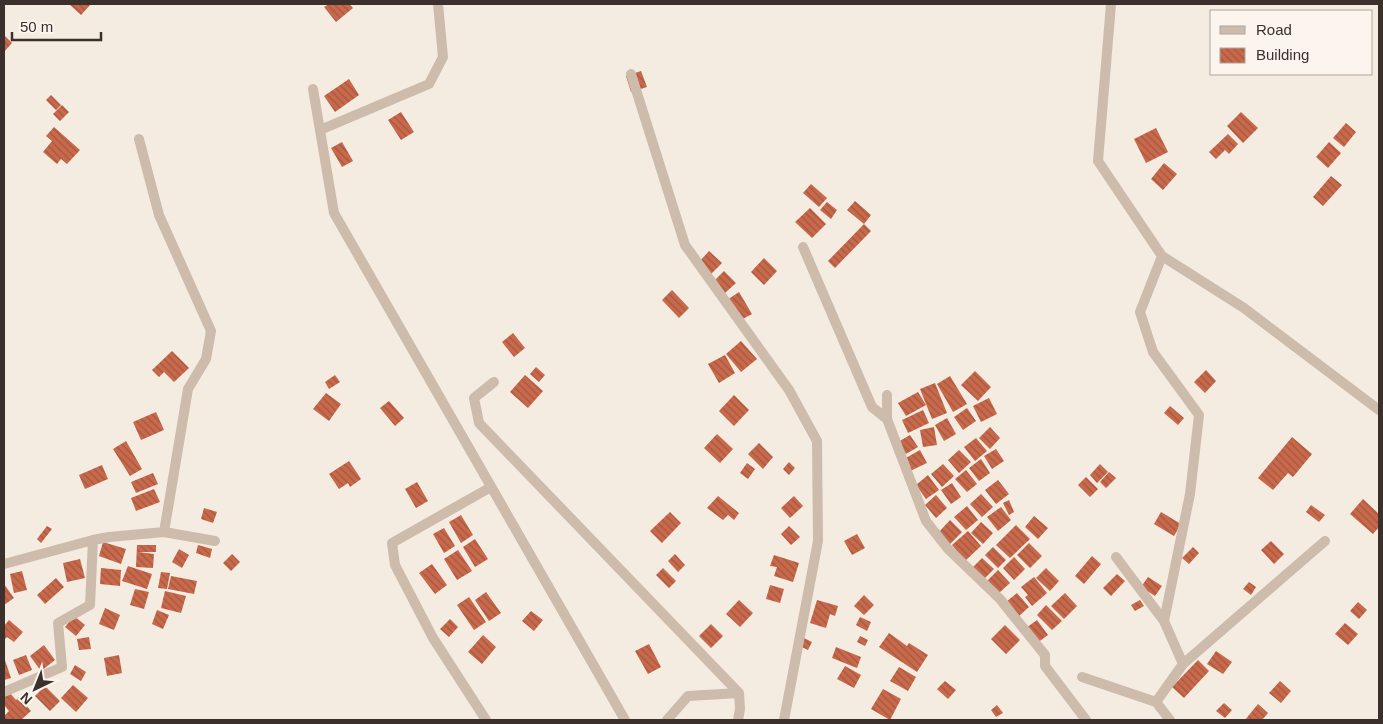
<svg xmlns="http://www.w3.org/2000/svg" width="1383" height="724" font-family="Helvetica,sans-serif">
  <style>
    .building { fill: url(#building-back-hatch) }
    .lines { fill: none; stroke-linecap: round; stroke-linejoin: round }
    .minor { stroke: #cdbbac; stroke-width: 10 }
  </style>
  <defs>
    <pattern id="building-back-hatch" width="6" height="6" patternUnits="userSpaceOnUse" patternTransform="scale(1.25)"><rect width="6" height="6" fill="#c8694b"/><path d="M-1 5l2 2M0 0l6 6M5-1l2 2" fill="none" stroke="#a4573f"/></pattern>
  </defs>
  <rect width="100%" height="100%" fill="#f4ebe1"/>
  <path class="building" d="M69 4H91L81 15Z
    M329 4H349L353 8 336 22 324 7Z
    M4 35 12 43 4 52Z
    M641 71 647 87 631 92 626 76Z
    M349 79 359 95 335 112 324 96Z
    M51 95 61 105 56 110 46 100Z
    M62 105 69 112 60 121 53 114Z
    M401 112 414 132 401 140 388 120Z
    M1241 112 1258 128 1243 143 1227 126Z
    M1346 123 1356 132 1344 147 1333 138Z
    M54 127 80 150 67 164 61 159 57 164 43 152 52 141 46 136Z
    M1156 128 1168 152 1146 163 1134 139Z
    M1228 134 1238 144 1229 154 1225 150 1216 159 1209 152Z
    M342 142 353 161 342 167 331 148Z
    M1329 142 1341 153 1328 168 1316 157Z
    M1164 163 1177 174 1163 190 1151 179Z
    M1331 176 1342 185 1323 206 1313 197Z
    M811 184 827 198 819 207 803 193Z
    M855 201 871 215 864 224 847 210Z
    M827 202 837 210 831 219 820 210Z
    M810 208 826 224 812 238 795 222Z
    M864 224 871 231 835 268 828 261Z
    M709 251 722 263 711 274 699 262Z
    M764 258 777 271 764 285 751 272Z
    M724 271 736 283 725 293 714 281Z
    M672 290 689 308 679 318 662 300Z
    M739 292 752 314 739 321 727 300Z
    M513 333 525 348 514 357 502 342Z
    M741 341 757 359 741 372 726 354Z
    M172 351 189 368 174 382 164 372 159 377 152 370Z
    M725 355 735 373 719 383 708 364Z
    M536 367 545 375 539 382 530 374Z
    M1206 370 1216 381 1205 393 1194 382Z
    M975 371 991 387 978 401 961 385Z
    M335 375 340 382 329 389 325 382Z
    M525 375 543 391 528 408 510 392Z
    M950 376 967 404 953 412 937 384Z
    M935 383 947 413 932 419 920 389Z
    M918 392 926 405 906 416 898 403Z
    M326 393 341 404 329 421 313 409Z
    M734 395 749 410 734 426 719 411Z
    M989 398 997 414 981 422 973 406Z
    M389 401 404 418 395 426 380 408Z
    M1170 406 1184 418 1178 425 1164 413Z
    M967 408 976 421 963 430 954 417Z
    M923 410 929 423 908 433 902 420Z
    M156 412 164 430 141 440 133 422Z
    M947 418 956 434 944 441 935 425Z
    M934 427 937 445 923 447 920 430Z
    M990 427 1000 438 990 449 979 438Z
    M717 434 733 449 720 463 704 448Z
    M910 435 918 447 906 454 898 442Z
    M1292 437 1312 454 1293 477 1288 473 1273 490 1258 478Z
    M976 438 987 451 975 461 964 447Z
    M126 441 142 469 130 476 113 449Z
    M759 443 773 457 763 469 748 454Z
    M996 449 1004 461 992 469 984 456Z
    M920 450 927 463 910 471 904 459Z
    M959 450 971 462 959 473 948 460Z
    M981 459 990 473 979 481 969 468Z
    M349 461 361 479 350 487 348 483 339 489 329 474Z
    M789 462 795 468 789 475 783 469Z
    M747 463 755 469 748 479 740 473Z
    M943 464 954 476 942 487 931 474Z
    M1100 464 1108 472 1097 483 1090 475Z
    M102 465 108 479 85 489 79 475Z
    M966 470 977 484 967 492 955 479Z
    M1109 472 1116 478 1106 488 1100 482Z
    M153 473 158 484 136 493 131 482Z
    M928 475 939 490 926 499 916 485Z
    M1086 477 1098 489 1090 497 1078 485Z
    M998 480 1009 494 996 504 985 490Z
    M417 482 428 501 416 508 405 489Z
    M952 483 961 497 951 504 941 490Z
    M154 489 160 502 136 511 131 498Z
    M981 494 993 507 982 517 970 504Z
    M936 495 947 508 936 518 925 505Z
    M718 496 739 513 734 520 728 515 723 520 707 508Z
    M794 496 803 506 790 518 781 508Z
    M1363 499 1379 514V527L1373 534 1350 514Z
    M1009 500 1014 512 1009 515 1003 503Z
    M1311 505 1325 515 1319 522 1306 512Z
    M967 506 978 520 966 530 954 517Z
    M1001 507 1011 520 998 531 987 517Z
    M204 508 217 512 213 523 201 519Z
    M670 512 681 523 662 543 650 531Z
    M1161 512 1181 524 1174 536 1154 524Z
    M461 515 473 535 461 543 449 522Z
    M1034 516 1048 528 1038 539 1025 527Z
    M950 520 962 532 950 544 939 532Z
    M981 522 993 533 983 544 971 533Z
    M1016 525 1030 539 1010 558 996 545Z
    M47 526 52 529 41 543 37 539Z
    M789 526 800 537 791 545 781 534Z
    M444 528 455 546 444 553 433 534Z
    M968 531 981 546 965 561 952 545Z
    M857 534 865 548 852 555 844 541Z
    M475 539 488 559 475 567 463 547Z
    M1271 541 1284 554 1274 564 1261 550Z
    M103 542 126 549 121 564 99 556Z
    M1029 543 1042 556 1030 568 1017 555Z
    M137 545H156V552H138L154 554 153 568 136 567Z
    M198 545 212 549 210 558 196 553Z
    M993 547 1006 560 998 568 985 555Z
    M1193 547 1199 553 1189 564 1182 558Z
    M179 549 189 555 182 568 172 562Z
    M458 550 472 571 457 580 444 559Z
    M232 554 240 562 231 571 223 563Z
    M675 554 685 565 678 572 668 561Z
    M774 555 799 563 793 582 774 576 777 567 770 566Z
    M1092 556 1101 564 1084 584 1075 576Z
    M1014 557 1025 569 1014 580 1003 568Z
    M982 558 994 569 984 579 973 567Z
    M80 559 85 578 67 582 63 563Z
    M432 564 447 585 435 594 419 573Z
    M128 566 152 574 147 589 122 581Z
    M101 568 121 570 120 586 100 584Z
    M663 568 676 581 669 588 656 575Z
    M1046 568 1059 581 1050 591 1036 578Z
    M998 570 1010 583 999 593 987 581Z
    M22 571 27 590 14 593 10 574Z
    M161 572 170 573 167 589 158 588Z
    M1117 574 1125 581 1111 596 1103 588Z
    M171 576 197 581 194 594 168 589Z
    M1034 577 1047 593 1032 606 1025 597 1028 595 1021 587Z
    M1148 577 1162 586 1155 596 1141 587Z
    M56 578 64 587 45 604 37 595Z
    M1249 582 1256 587 1251 595 1243 589Z
    M4 584 14 598 4 605Z
    M770 585 784 589 780 603 766 599Z
    M135 589 149 592 144 609 130 605Z
    M165 591 186 596 181 613 161 608Z
    M486 592 501 613 489 621 475 600Z
    M1017 593 1029 607 1019 616 1006 602Z
    M1065 593 1077 606 1064 619 1051 606Z
    M864 595 874 605 864 615 854 606Z
    M469 597 486 622 474 630 457 605Z
    M739 600 753 613 740 627 726 614Z
    M817 600 838 606 835 616 830 614 826 628 810 623Z
    M1140 600 1144 606 1135 611 1131 605Z
    M1358 602 1367 610 1359 619 1350 611Z
    M1046 605 1062 621 1052 630 1037 615Z
    M105 608 120 615 114 630 99 624Z
    M157 610 169 615 163 629 152 624Z
    M531 611 543 620 534 631 522 621Z
    M74 616 85 625 76 636 65 627Z
    M860 617 871 622 867 631 856 625Z
    M450 619 458 627 449 637 440 629Z
    M9 620 23 632 14 642 7 637 4 640V626Z
    M1037 620 1048 635 1037 643 1026 628Z
    M1345 623 1358 634 1348 645 1335 634Z
    M711 624 723 636 711 648 699 636Z
    M1005 625 1020 640 1006 654 991 639Z
    M889 633 907 646 909 643 928 655 917 672 879 647Z
    M483 635 496 647 482 664 468 652Z
    M860 636 868 640 865 646 857 642Z
    M89 637 91 649 79 650 77 639Z
    M802 637 812 642 808 650 798 645Z
    M649 644 661 667 648 674 635 651Z
    M44 645 55 660 41 671 30 656Z
    M836 647 861 657 857 668 832 658Z
    M1216 651 1232 662 1223 674 1207 664Z
    M26 655 32 670 19 675 13 660Z
    M119 655 122 673 107 676 104 658Z
    M4 657 11 678 4 680Z
    M1198 660 1209 671 1184 698 1172 687Z
    M75 665 86 672 81 681 70 674Z
    M845 666 861 675 854 688 837 679Z
    M899 667 916 677 908 691 890 681Z
    M945 681 956 690 948 699 937 689Z
    M1280 681 1291 691 1281 703 1269 693Z
    M73 685 88 698 76 712 61 698Z
    M45 686 60 701 50 711 35 696Z
    M883 689 901 699 890 720 871 709Z
    M9 692 16 700 19 697 31 711 21 720H4V716L9 711 4 705V696Z
    M1224 703 1232 710 1225 718 1216 711Z
    M1258 704 1268 713 1262 720H1245Z
    M997 705 1003 713 996 717 991 710Z"/>
  <g class="lines">
    <path class="minor" d="M1111 4 1098 161 1162 256
      M631 74 685 245 789 390 817 441 818 541 784 720
      M313 89 334 213 625 720
      M320 130 429 84 443 57 438 4
      M139 139 159 215 211 331 206 359 188 389 164 532
      M803 247 872 407 887 419 926 521 948 549 1000 599 1045 655V666L1086 720
      M494 382 474 398 479 423 739 693 740 709 738 720
      M887 395V419
      M1116 557 1164 621
      M4 564 93 540 109 537 164 532 215 541
      M1183 664 1325 541
      M1082 677 1156 702
      M4 692 62 667 58 623 90 605 93 540
      M486 720 433 638 395 565 392 543 491 487
      M667 720 688 696 739 693
      M1170 720 1156 702 1183 664 1164 621 1190 494 1199 415 1153 352 1140 312 1162 256 1244 308 1379 410"/>
  </g>
  <rect width="1383" height="724" fill="none" stroke="#3b302b" stroke-width="10"/>
  <rect x="1210" y="10" width="162" height="65" fill="#fbf5ee" stroke="#aea6a0"/>
  <rect x="1220" y="26" width="25" height="8" fill="#cdbbac" stroke="#aea6a0"/>
  <text x="1256" y="35" font-size="15" fill="#3b302b">Road</text>
  <rect x="1220" y="48" width="25" height="15" fill="url(#building-back-hatch)" stroke="#aea6a0"/>
  <text x="1256" y="60" font-size="15" fill="#3b302b">Building</text>
  <g transform="translate(35 689) rotate(223)" stroke="#fbf5ee" stroke-width="4" paint-order="stroke">
  <path d="M0-4L9 19L0 12L-9 19Z" fill="#3b302b"/>
  <text y="-8" font-size="14" font-weight="bold" text-anchor="middle" fill="#3b302b">N</text>
  </g>
  <path d="M12 32v8h89v-8" fill="none" stroke="#3b302b" stroke-width="2.5"/>
  <text x="20" y="32" font-size="15" fill="#3b302b" stroke="#fbf5ee" stroke-width="4" paint-order="stroke">50 m</text>
</svg>
